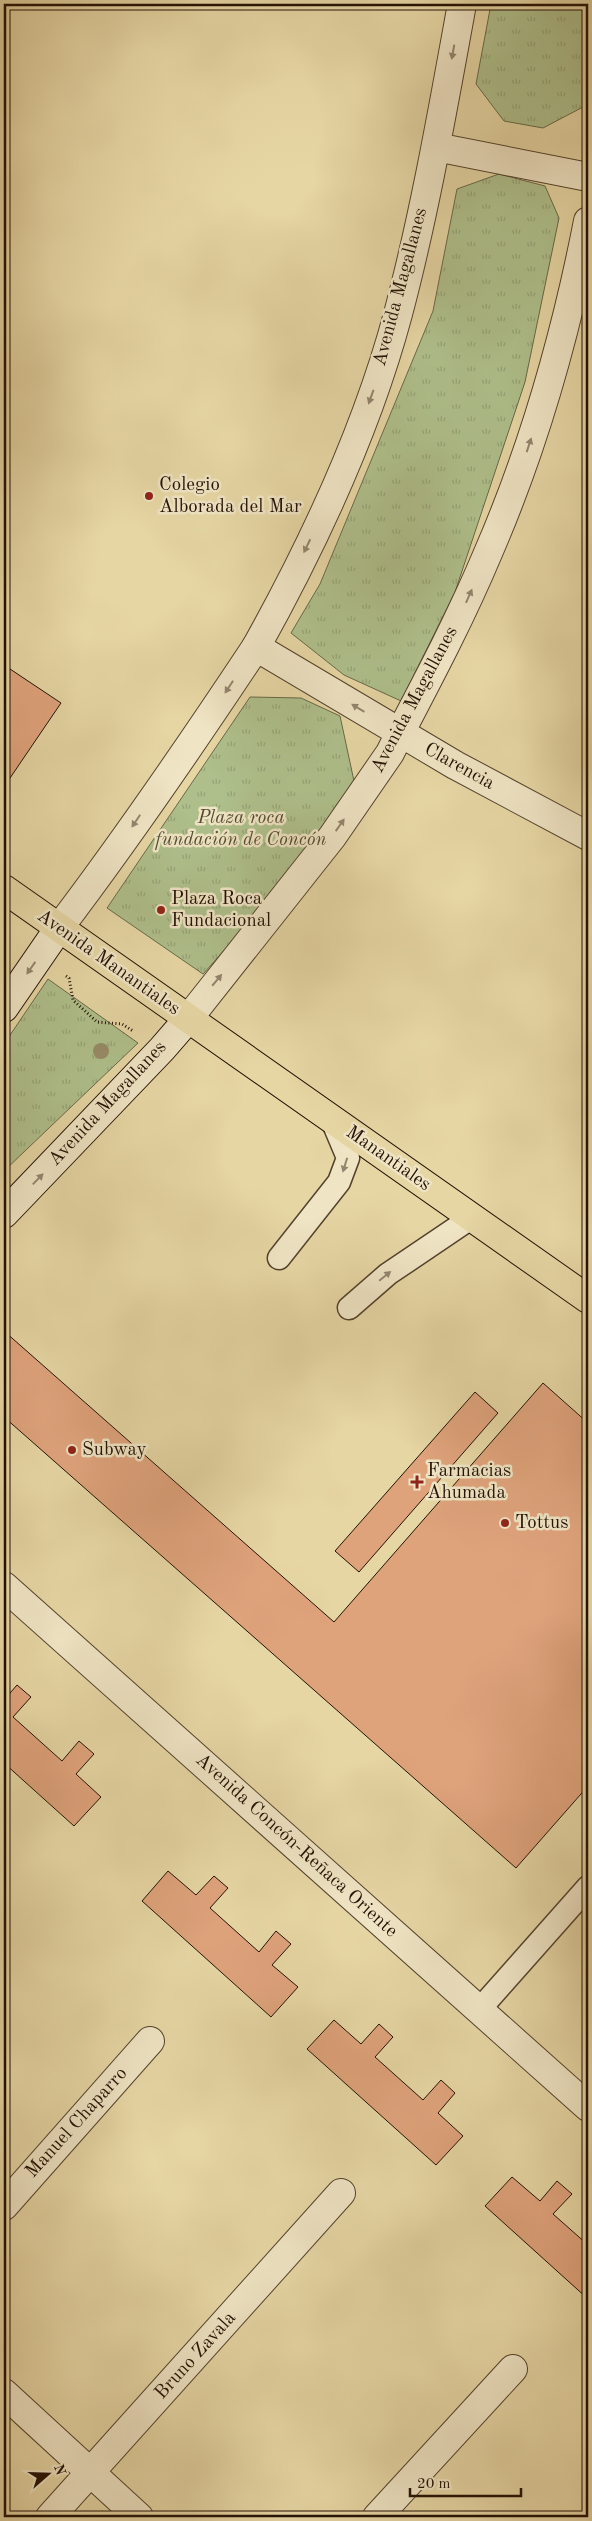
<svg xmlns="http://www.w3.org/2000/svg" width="592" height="2521" font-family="'Old Standard TT',serif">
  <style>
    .grass { fill: url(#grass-tufts); stroke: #686848 }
    .building { fill: #dfa37c; stroke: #231104 }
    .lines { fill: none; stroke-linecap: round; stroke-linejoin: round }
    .service-casing { stroke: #54422c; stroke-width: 25 }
    .minor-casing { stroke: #54422c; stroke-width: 30 }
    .tertiary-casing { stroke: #54422c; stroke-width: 30 }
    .secondary-casing { stroke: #231104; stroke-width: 30 }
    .primary-casing { stroke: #231104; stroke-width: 30 }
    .path { stroke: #231104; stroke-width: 3; stroke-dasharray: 1 2.5; stroke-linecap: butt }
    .service { stroke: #efe4c4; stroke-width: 22 }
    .minor { stroke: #efe4c4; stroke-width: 28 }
    .tertiary { stroke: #efe4c4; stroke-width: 28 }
    .secondary { stroke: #efe4c4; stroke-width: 28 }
    .primary { stroke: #e6d6a4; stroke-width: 28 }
    .tree { fill: #968b66 }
    .oneway { fill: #93856e }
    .poi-dot { fill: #8f2418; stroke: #efe4c4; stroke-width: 2 }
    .labels { text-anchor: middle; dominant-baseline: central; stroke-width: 5; stroke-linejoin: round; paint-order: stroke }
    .street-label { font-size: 19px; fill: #231104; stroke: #efe4c4 }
    .poi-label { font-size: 19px; fill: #231104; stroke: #efe4c4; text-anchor: start }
    .park-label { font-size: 19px; font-style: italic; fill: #544e33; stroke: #efe4c4 }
  </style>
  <defs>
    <pattern id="grass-tufts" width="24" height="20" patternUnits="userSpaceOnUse" patternTransform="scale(1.25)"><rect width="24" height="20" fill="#aebf8b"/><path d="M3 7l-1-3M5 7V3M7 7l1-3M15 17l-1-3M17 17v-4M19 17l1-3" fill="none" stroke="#95a376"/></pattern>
  </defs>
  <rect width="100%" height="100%" fill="#e6d6a4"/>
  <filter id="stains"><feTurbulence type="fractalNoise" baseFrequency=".004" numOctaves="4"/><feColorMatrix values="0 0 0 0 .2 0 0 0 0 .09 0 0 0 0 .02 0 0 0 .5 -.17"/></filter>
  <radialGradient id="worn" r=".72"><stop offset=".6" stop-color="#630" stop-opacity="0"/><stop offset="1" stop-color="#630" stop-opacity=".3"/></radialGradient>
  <path class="grass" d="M491 4H588V80L583 107 543 128 504 121 476 84Z
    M499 174 545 186 559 218 525 382 455 592 401 701 344 675 291 633 320 584 433 311 457 189Z
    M250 697 301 698 340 716 354 781 287 880 203 974 107 908Z
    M48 979 138 1043 4 1171V1044Z"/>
  <path class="building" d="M4 665 61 703 8 781 4 778Z
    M4 1331 334 1622 543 1383 588 1423V1786L516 1868 4 1417Z
    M475 1392 498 1413 359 1572 335 1551Z
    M17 1685 31 1697 13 1717 62 1761 79 1741 94 1754 76 1774 101 1797 74 1826 4 1763V1700Z
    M168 1871 196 1895 214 1876 228 1888 210 1908 259 1952 276 1931 291 1944 272 1965 298 1987 271 2017 142 1901Z
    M334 2020 361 2044 379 2024 393 2037 375 2057 423 2100 441 2080 455 2093 438 2113 463 2136 436 2165 307 2049Z
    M512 2177 540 2201 557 2181 572 2194 553 2214 588 2245V2299L485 2206Z"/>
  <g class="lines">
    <defs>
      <path id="service" d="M279 1258 339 1182 348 1158 332 1120
        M349 1308 388 1274 471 1218
        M479 2010 588 1887"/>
      <path id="minor" d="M436 147 588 177
        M256 647C314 543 367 430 398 314 425 212 443 108 462 4
        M400 733C431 674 462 615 488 553 534 447 566 334 588 221
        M4 2206 150 2041
        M4 2393 139 2517
        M50 2517 341 2193
        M377 2517 513 2369"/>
      <path id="tertiary" d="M59 928C128 837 193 742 256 647L455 765 588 836
        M188 1019 332 837 390 753 400 733
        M4 1586 588 2107"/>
      <path id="secondary" d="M4 1008 59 928
        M4 1214 162 1049 188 1019"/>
      <path id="primary" d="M4 889 588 1299"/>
    </defs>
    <use href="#service" class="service-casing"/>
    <use href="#minor" class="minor-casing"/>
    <use href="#tertiary" class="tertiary-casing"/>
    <use href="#secondary" class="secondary-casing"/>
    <use href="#primary" class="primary-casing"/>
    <path class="path" d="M66 976 69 978 73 1000 97 1022 122 1024 133 1031"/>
    <use href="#service" class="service"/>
    <use href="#minor" class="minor"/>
    <use href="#tertiary" class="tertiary"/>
    <use href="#secondary" class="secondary"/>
    <use href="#primary" class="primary"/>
  </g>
  <circle class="tree" cx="101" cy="1051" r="8"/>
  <defs><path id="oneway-solid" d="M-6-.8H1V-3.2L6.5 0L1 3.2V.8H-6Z" transform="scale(1.25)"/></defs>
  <g class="oneway">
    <use href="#oneway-solid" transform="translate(453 52) rotate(100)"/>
    <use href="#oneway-solid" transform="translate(371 397) rotate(110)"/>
    <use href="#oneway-solid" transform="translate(529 445) rotate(-72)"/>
    <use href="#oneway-solid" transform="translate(307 546) rotate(116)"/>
    <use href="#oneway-solid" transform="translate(469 596) rotate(-66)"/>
    <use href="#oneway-solid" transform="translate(229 687) rotate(123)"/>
    <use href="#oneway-solid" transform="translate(358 708) rotate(-149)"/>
    <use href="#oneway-solid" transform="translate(136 821) rotate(124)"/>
    <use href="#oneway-solid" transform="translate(340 825) rotate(-55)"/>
    <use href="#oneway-solid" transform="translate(31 968) rotate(125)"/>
    <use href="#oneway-solid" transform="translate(217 980) rotate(-50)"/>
    <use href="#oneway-solid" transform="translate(345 1165) rotate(107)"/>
    <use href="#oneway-solid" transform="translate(38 1179) rotate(-46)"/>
    <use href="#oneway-solid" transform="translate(385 1276) rotate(-39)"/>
  </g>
  <g class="poi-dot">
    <circle cx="149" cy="496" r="5"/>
    <circle cx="161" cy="910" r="5"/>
    <circle cx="72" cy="1450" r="5"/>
    <path d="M414.5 1474.5h5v5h5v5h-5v5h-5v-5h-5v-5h5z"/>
    <circle cx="505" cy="1523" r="5"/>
  </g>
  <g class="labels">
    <g class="street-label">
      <text transform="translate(401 287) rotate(-75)">Avenida Magallanes</text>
      <text transform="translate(415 700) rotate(-62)">Avenida Magallanes</text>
      <text transform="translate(459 767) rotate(29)">Clarencia</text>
      <text transform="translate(108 963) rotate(35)">Avenida Manantiales</text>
      <text transform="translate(108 1104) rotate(-47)">Avenida Magallanes</text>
      <text transform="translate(388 1159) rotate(35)">Manantiales</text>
      <text transform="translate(296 1846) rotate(42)">Avenida Concón-Reñaca Oriente</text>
      <text transform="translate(77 2123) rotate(-48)">Manuel Chaparro</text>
      <text transform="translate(196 2356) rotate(-48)">Bruno Zavala</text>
    </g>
    <g class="poi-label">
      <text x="159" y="485">Colegio<tspan x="159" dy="22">Alborada del Mar</tspan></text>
      <text x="171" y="899">Plaza Roca<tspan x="171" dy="22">Fundacional</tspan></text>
      <text x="82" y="1450">Subway</text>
      <text x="427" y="1471">Farmacias<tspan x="427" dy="22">Ahumada</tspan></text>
      <text x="515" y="1523">Tottus</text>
    </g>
    <g class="park-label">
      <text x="241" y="818">Plaza roca<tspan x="241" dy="22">fundación de Concón</tspan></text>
    </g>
  </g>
  <rect width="592" height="2521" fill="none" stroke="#e6d6a4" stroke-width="20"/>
  <rect x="5" y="5" width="582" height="2511" fill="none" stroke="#231104" stroke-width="2.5"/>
  <rect x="10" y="10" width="572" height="2501" fill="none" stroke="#231104"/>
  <g transform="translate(48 2474) rotate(70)" stroke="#efe4c4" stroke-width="4" paint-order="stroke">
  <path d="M0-4L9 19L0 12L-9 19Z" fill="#231104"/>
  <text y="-8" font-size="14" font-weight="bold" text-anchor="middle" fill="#231104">N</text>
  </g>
  <path d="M410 2488v8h111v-8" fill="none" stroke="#231104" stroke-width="2.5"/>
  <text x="417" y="2488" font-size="15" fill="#231104" stroke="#efe4c4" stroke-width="4" paint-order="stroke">20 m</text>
  <rect width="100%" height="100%" filter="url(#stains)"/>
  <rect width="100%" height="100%" fill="url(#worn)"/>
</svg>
